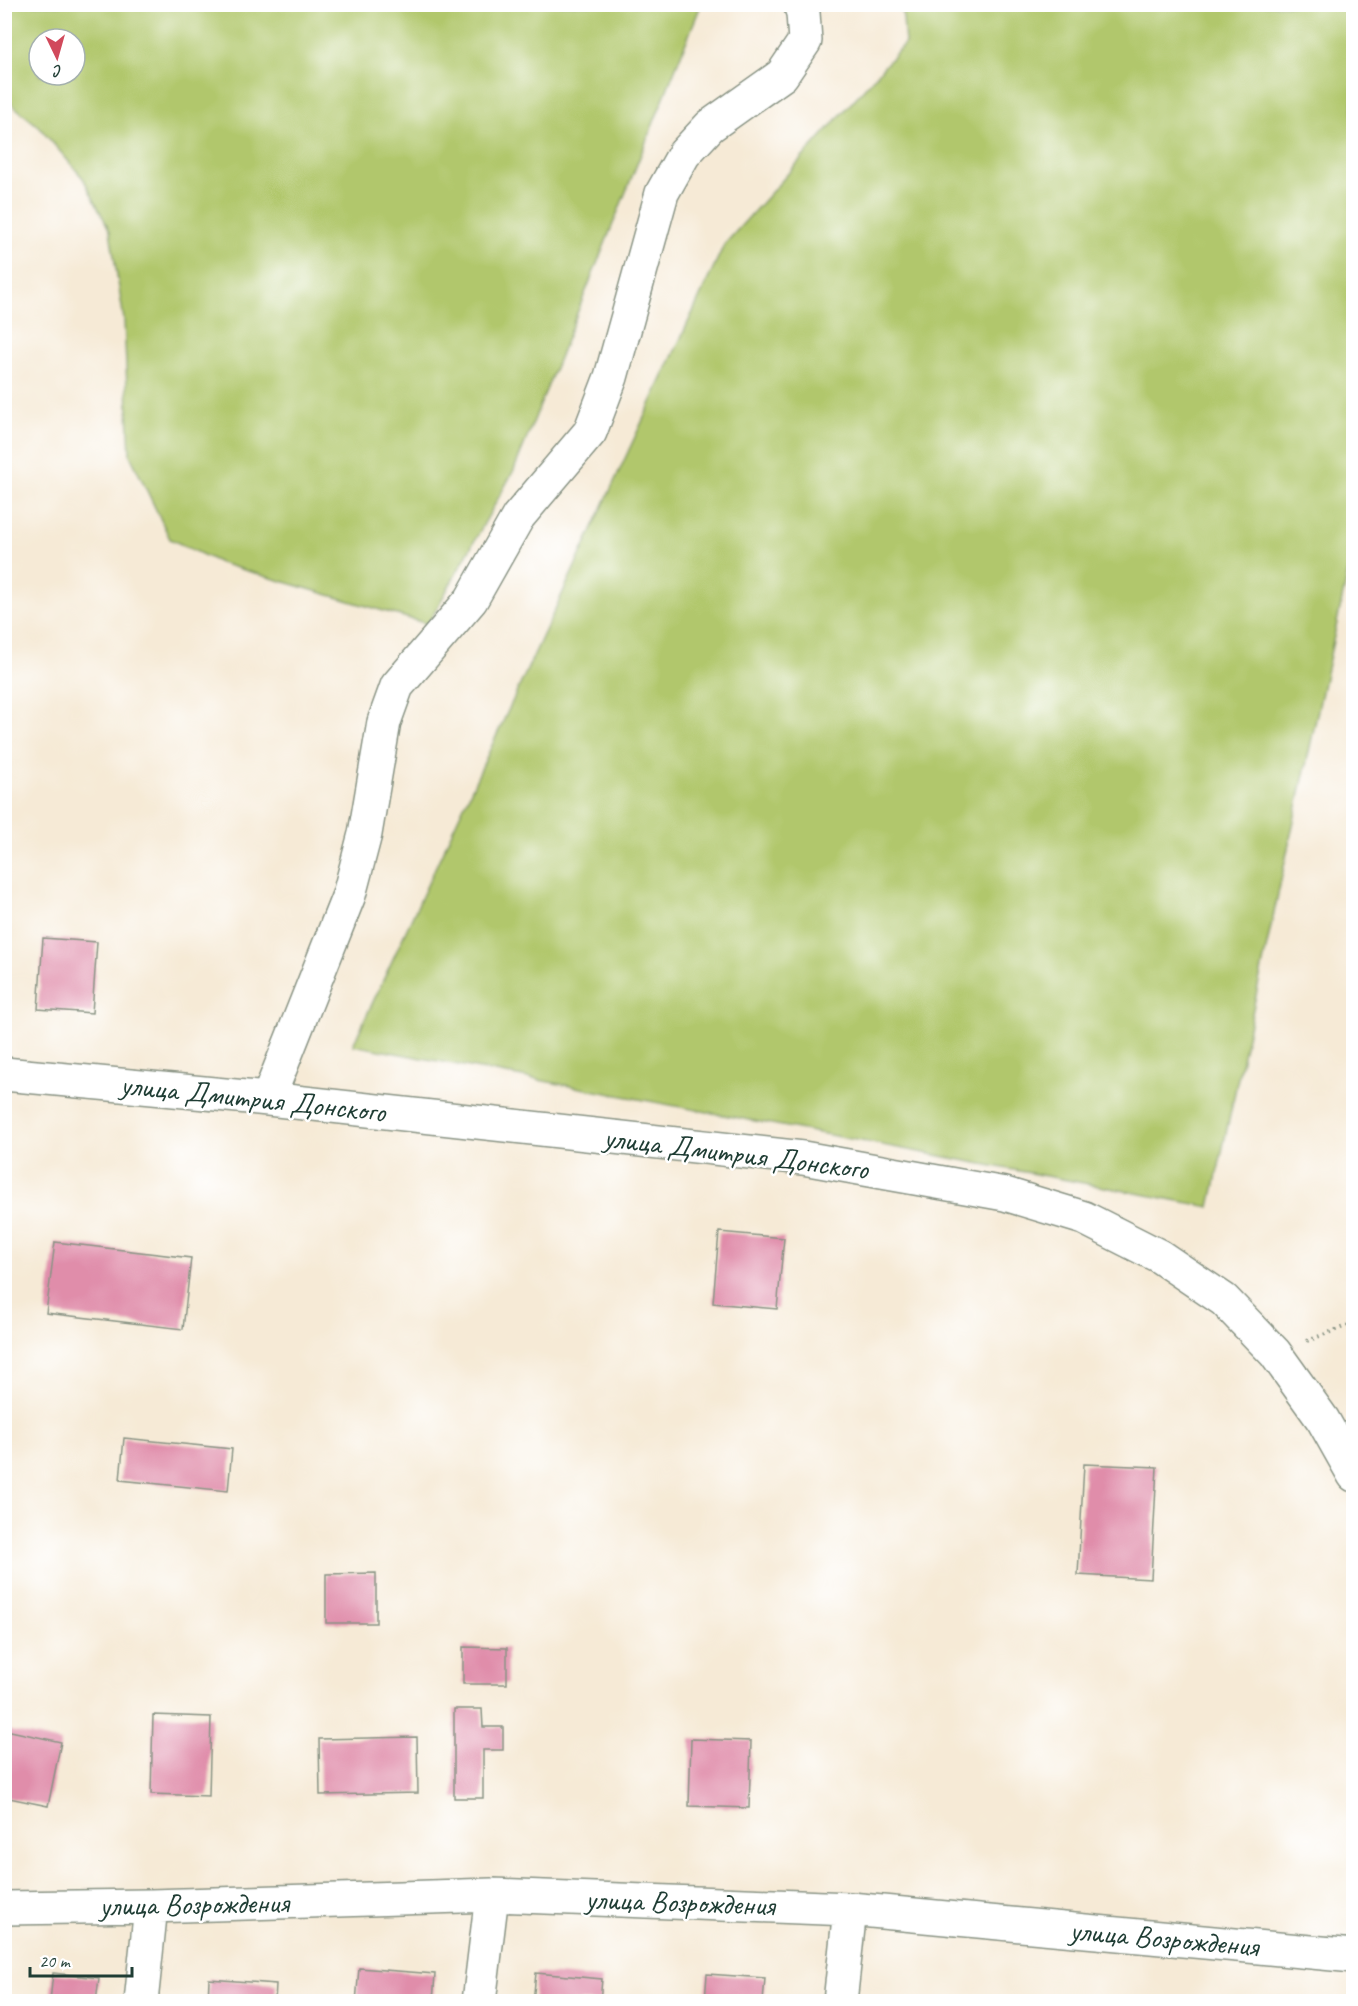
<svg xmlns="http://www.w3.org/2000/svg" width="1358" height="2006" font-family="Caveat,sans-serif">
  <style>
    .green { fill: #b1c76c; stroke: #688250; stroke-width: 1.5; fill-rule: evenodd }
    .building { fill: #e08daa }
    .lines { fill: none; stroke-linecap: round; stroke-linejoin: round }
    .minor-casing { stroke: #8a9485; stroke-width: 36 }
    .path { stroke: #8a9485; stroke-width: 4; stroke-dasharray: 1.5 4.5; stroke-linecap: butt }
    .minor { stroke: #fff; stroke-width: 33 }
    .labels { text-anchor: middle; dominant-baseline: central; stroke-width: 5; stroke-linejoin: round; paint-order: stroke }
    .street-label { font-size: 30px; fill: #1f3d34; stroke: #fff }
  </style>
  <rect width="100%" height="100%" fill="#fff"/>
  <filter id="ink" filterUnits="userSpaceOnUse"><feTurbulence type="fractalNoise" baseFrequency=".0167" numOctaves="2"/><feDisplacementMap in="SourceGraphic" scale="12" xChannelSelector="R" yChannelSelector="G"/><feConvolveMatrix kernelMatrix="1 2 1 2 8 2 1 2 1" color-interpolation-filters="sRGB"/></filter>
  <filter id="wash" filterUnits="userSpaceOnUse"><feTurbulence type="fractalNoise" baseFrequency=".008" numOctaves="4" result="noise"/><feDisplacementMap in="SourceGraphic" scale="24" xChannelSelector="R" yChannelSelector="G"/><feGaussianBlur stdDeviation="1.35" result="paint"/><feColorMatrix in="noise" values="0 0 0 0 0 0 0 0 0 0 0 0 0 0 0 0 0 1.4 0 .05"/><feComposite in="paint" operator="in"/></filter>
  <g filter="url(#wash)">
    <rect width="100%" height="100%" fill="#f6ead6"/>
    <path class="green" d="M4 5H701L514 470 428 624 220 563 170 539 130 455 124 320 110 231 83 178 38 126 5 99ZM39 39H75V75H39Z
      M902 5H1353V549L1210 1207 353 1045 724 245 905 43Z"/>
    <g id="blocks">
      <path class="building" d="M43 938 97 942 92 1013 38 1009Z
        M719 1232 784 1238 777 1309 713 1303Z
        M55 1242 191 1258 183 1329 46 1313Z
        M124 1438 232 1449 228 1491 120 1480Z
        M1084 1464 1157 1467 1151 1579 1078 1575Z
        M376 1573V1623H326V1574Z
        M463 1647 507 1648V1684H463Z
        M454 1709H482L483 1727H503V1750H483V1798H454Z
        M153 1715 211 1717 209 1796 151 1794Z
        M6 1730 61 1742 48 1806 4 1797Z
        M417 1737 418 1793 320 1795 319 1739Z
        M691 1739 751 1741 749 1808 689 1806Z
        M359 1968 435 1974 433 2002H356Z
        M53 1973 99 1978 96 2002H50Z
        M536 1973 602 1979 600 2002H533Z
        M707 1974 765 1978 763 2002H705Z
        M209 1979 276 1984 275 2002H208Z"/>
    </g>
  </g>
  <g filter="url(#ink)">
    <use href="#blocks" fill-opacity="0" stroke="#8a9485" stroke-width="1.5"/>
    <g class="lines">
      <defs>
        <path id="minor" d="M4 1074 268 1099 803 1158 1005 1194 1084 1218 1159 1256 1224 1300 1275 1353 1323 1420 1354 1475
          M268 1099 349 895 365 834 384 722 397 686 471 600 518 517 590 432 611 377 662 193 684 154 710 126 782 75 805 41 803 13 800 4
          M4 1908 151 1906 492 1895 850 1909 1354 1956
          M141 2002 151 1906
          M479 2002 492 1895
          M840 2002 850 1909"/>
      </defs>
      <use href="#minor" class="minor-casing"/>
      <path class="path" d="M1307 1341 1354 1323"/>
      <use href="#minor" class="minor"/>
    </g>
  </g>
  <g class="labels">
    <g class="street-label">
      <text transform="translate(253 1098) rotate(6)">улица Дмитрия Донского</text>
      <text transform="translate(736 1153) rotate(7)">улица Дмитрия Донского</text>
      <text transform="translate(680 1902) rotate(2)">улица Возрождения</text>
      <text transform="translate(194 1904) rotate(-1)">улица Возрождения</text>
      <text transform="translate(1164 1938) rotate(5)">улица Возрождения</text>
    </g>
  </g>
  <rect width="1358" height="2006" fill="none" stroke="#fff" stroke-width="24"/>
  <g transform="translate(57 57) rotate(175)"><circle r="28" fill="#ffffff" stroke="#a5b1ae" stroke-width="1.5"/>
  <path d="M0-4.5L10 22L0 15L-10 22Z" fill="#d1495b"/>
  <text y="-9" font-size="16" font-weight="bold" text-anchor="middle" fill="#1f3d34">С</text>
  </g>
  <path d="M30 1967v9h102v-9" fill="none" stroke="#1f3d34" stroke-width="3"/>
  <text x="39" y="1967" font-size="18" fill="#1f3d34" stroke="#ffffff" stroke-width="4.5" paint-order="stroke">20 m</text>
</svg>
